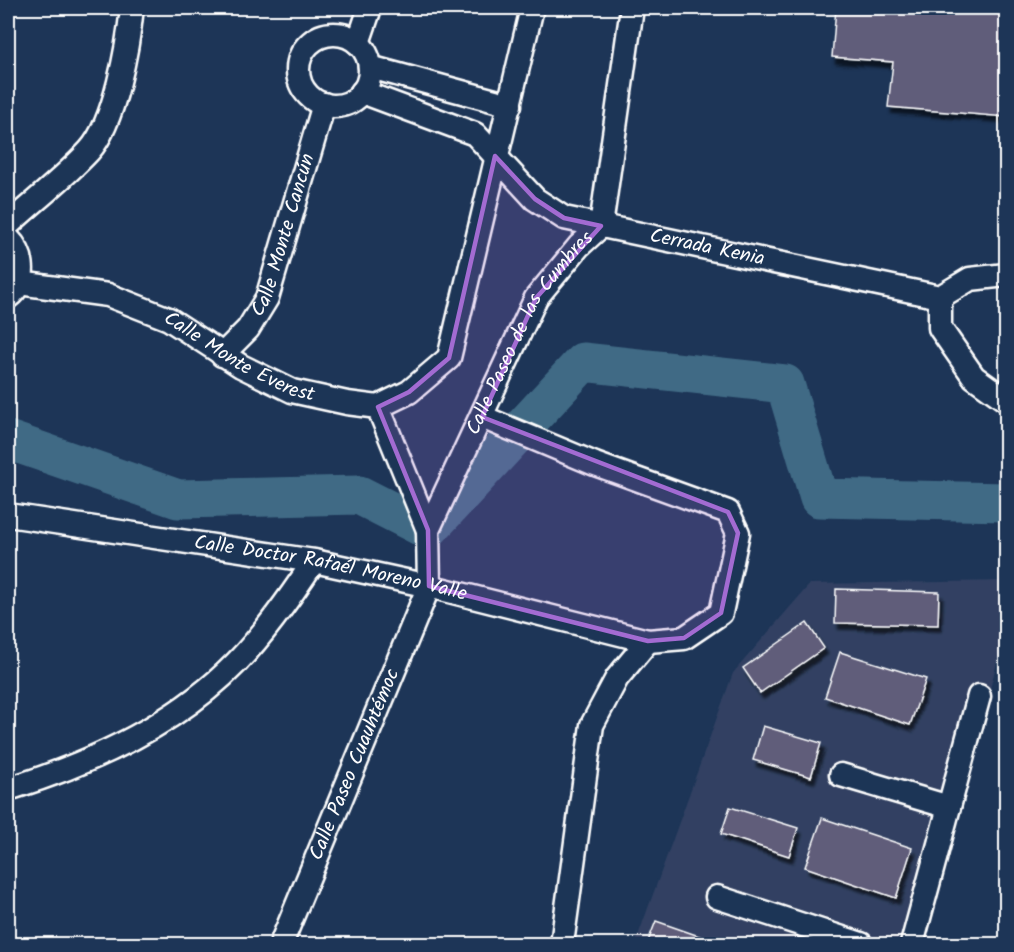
<svg xmlns="http://www.w3.org/2000/svg" width="1014" height="952" font-family="Kalam,sans-serif">
  <style>
    .built { fill: #314162 }
    .lines { fill: none; stroke-linecap: round; stroke-linejoin: round }
    .river { stroke: #406b85; stroke-width: 39 }
    .building { fill: #615d7a; stroke: #fff; stroke-width: 1.5; filter: url(#shadow) }
    .minor-casing { stroke: #fff; stroke-width: 27 }
    .minor { stroke: #1d3557; stroke-width: 22 }
    .marked { fill: #a36bd2; fill-opacity: 0.2; stroke: #a36bd2; stroke-width: 4.5; stroke-linejoin: round }
    .labels { text-anchor: middle; dominant-baseline: central; stroke-width: 6; stroke-linejoin: round; paint-order: stroke }
    .street-label { font-size: 20px; fill: #fff; stroke: #1d3557 }
  </style>
  <defs>
    <filter id="shadow"><feDropShadow dx="3.5" dy="6" stdDeviation="1.5" flood-color="#0009"/></filter>
  </defs>
  <rect width="100%" height="100%" fill="#1d3557"/>
  <filter id="ink" filterUnits="userSpaceOnUse"><feTurbulence type="fractalNoise" baseFrequency=".0167" numOctaves="2"/><feDisplacementMap in="SourceGraphic" scale="12" xChannelSelector="R" yChannelSelector="G"/><feConvolveMatrix kernelMatrix="1 2 1 2 8 2 1 2 1" color-interpolation-filters="sRGB"/></filter>
  <g filter="url(#ink)">
    <path class="built" d="M1006 581V628L923 944H635L733 673 810 584Z"/>
    <g class="lines">
      <path class="river" d="M8 440 178 499 359 495 428 530 583 362 785 384 819 498 1006 502"/>
    </g>
    <path class="building" d="M836 8H1006V117L888 107 893 62 832 57Z
      M836 589 939 592 938 625 835 623Z
      M807 623 824 648 760 693 743 668Z
      M840 652 926 679 910 725 825 697Z
      M763 726 821 743 811 777 753 760Z
      M730 807 798 828 789 856 721 834Z
      M822 818 912 848 896 898 805 867Z
      M656 921 722 944H647Z"/>
    <g class="lines">
      <defs>
        <g id="minor">
          <circle cx="334" cy="70" r="36"/>
          <path d="M358 43 370 8"/>
          <path d="M370 67 510 105"/>
          <path id="s1" d="M362 92 475 134 535 199 564 218 940 297 970 279 1006 275"/>
          <path d="M8 225C34 201 64 178 89 151 115 123 128 45 132 8"/>
          <path d="M8 238C25 255 28 281 8 297"/>
          <path id="s2" d="M19 283 108 295 169 319 241 366 292 391 347 403 378 407 409 392 449 358 532 8"/>
          <path d="M940 297V328L974 377 1006 400"/>
          <path id="s3" d="M222 355 248 329 267 298 324 104"/>
          <path d="M378 407 428 530"/>
          <path id="s4" d="M8 515 314 561 429 586 648 641 684 638 721 613 738 533 728 512 595 464 482 417"/>
          <path d="M841 775 949 807"/>
          <path d="M8 789C89 764 176 725 237 662 266 632 291 596 314 561"/>
          <path d="M717 897 861 944"/>
          <path id="s5" d="M281 944 429 586 428 530 536 298 579 246 601 226 632 8"/>
          <path d="M562 944 592 725 617 678 648 641"/>
          <path d="M912 944 979 696"/>
        </g>
      </defs>
      <use href="#minor" class="minor-casing"/>
      <use href="#minor" class="minor"/>
    </g>
  </g>
  <path class="marked" d="M495 156 535 199 564 218 601 226 536 298 482 417 728 512 738 533 721 613 684 638 648 641 429 586 428 530 378 407 409 392 449 358Z"/>
  <g class="labels">
    <g class="street-label">
      <text stroke="none"><textPath href="#s3" startOffset="138">Calle Monte Cancún</textPath></text>
      <text stroke="none"><textPath href="#s1" startOffset="390">Cerrada Kenia</textPath></text>
      <text stroke="none"><textPath href="#s5" startOffset="666">Calle Paseo de las Cumbres</textPath></text>
      <text stroke="none"><textPath href="#s2" startOffset="236">Calle Monte Everest</textPath></text>
      <text stroke="none"><textPath href="#s4" startOffset="327">Calle Doctor Rafaél Moreno Valle</textPath></text>
      <text stroke="none"><textPath href="#s5" startOffset="194">Calle Paseo Cuauhtémoc</textPath></text>
    </g>
  </g>
  <rect width="1014" height="952" fill="none" stroke="#1d3557" stroke-width="30"/>
  <rect x="15" y="15" width="984" height="922" fill="none" stroke="#fff" stroke-width="2" filter="url(#ink)"/>
</svg>
